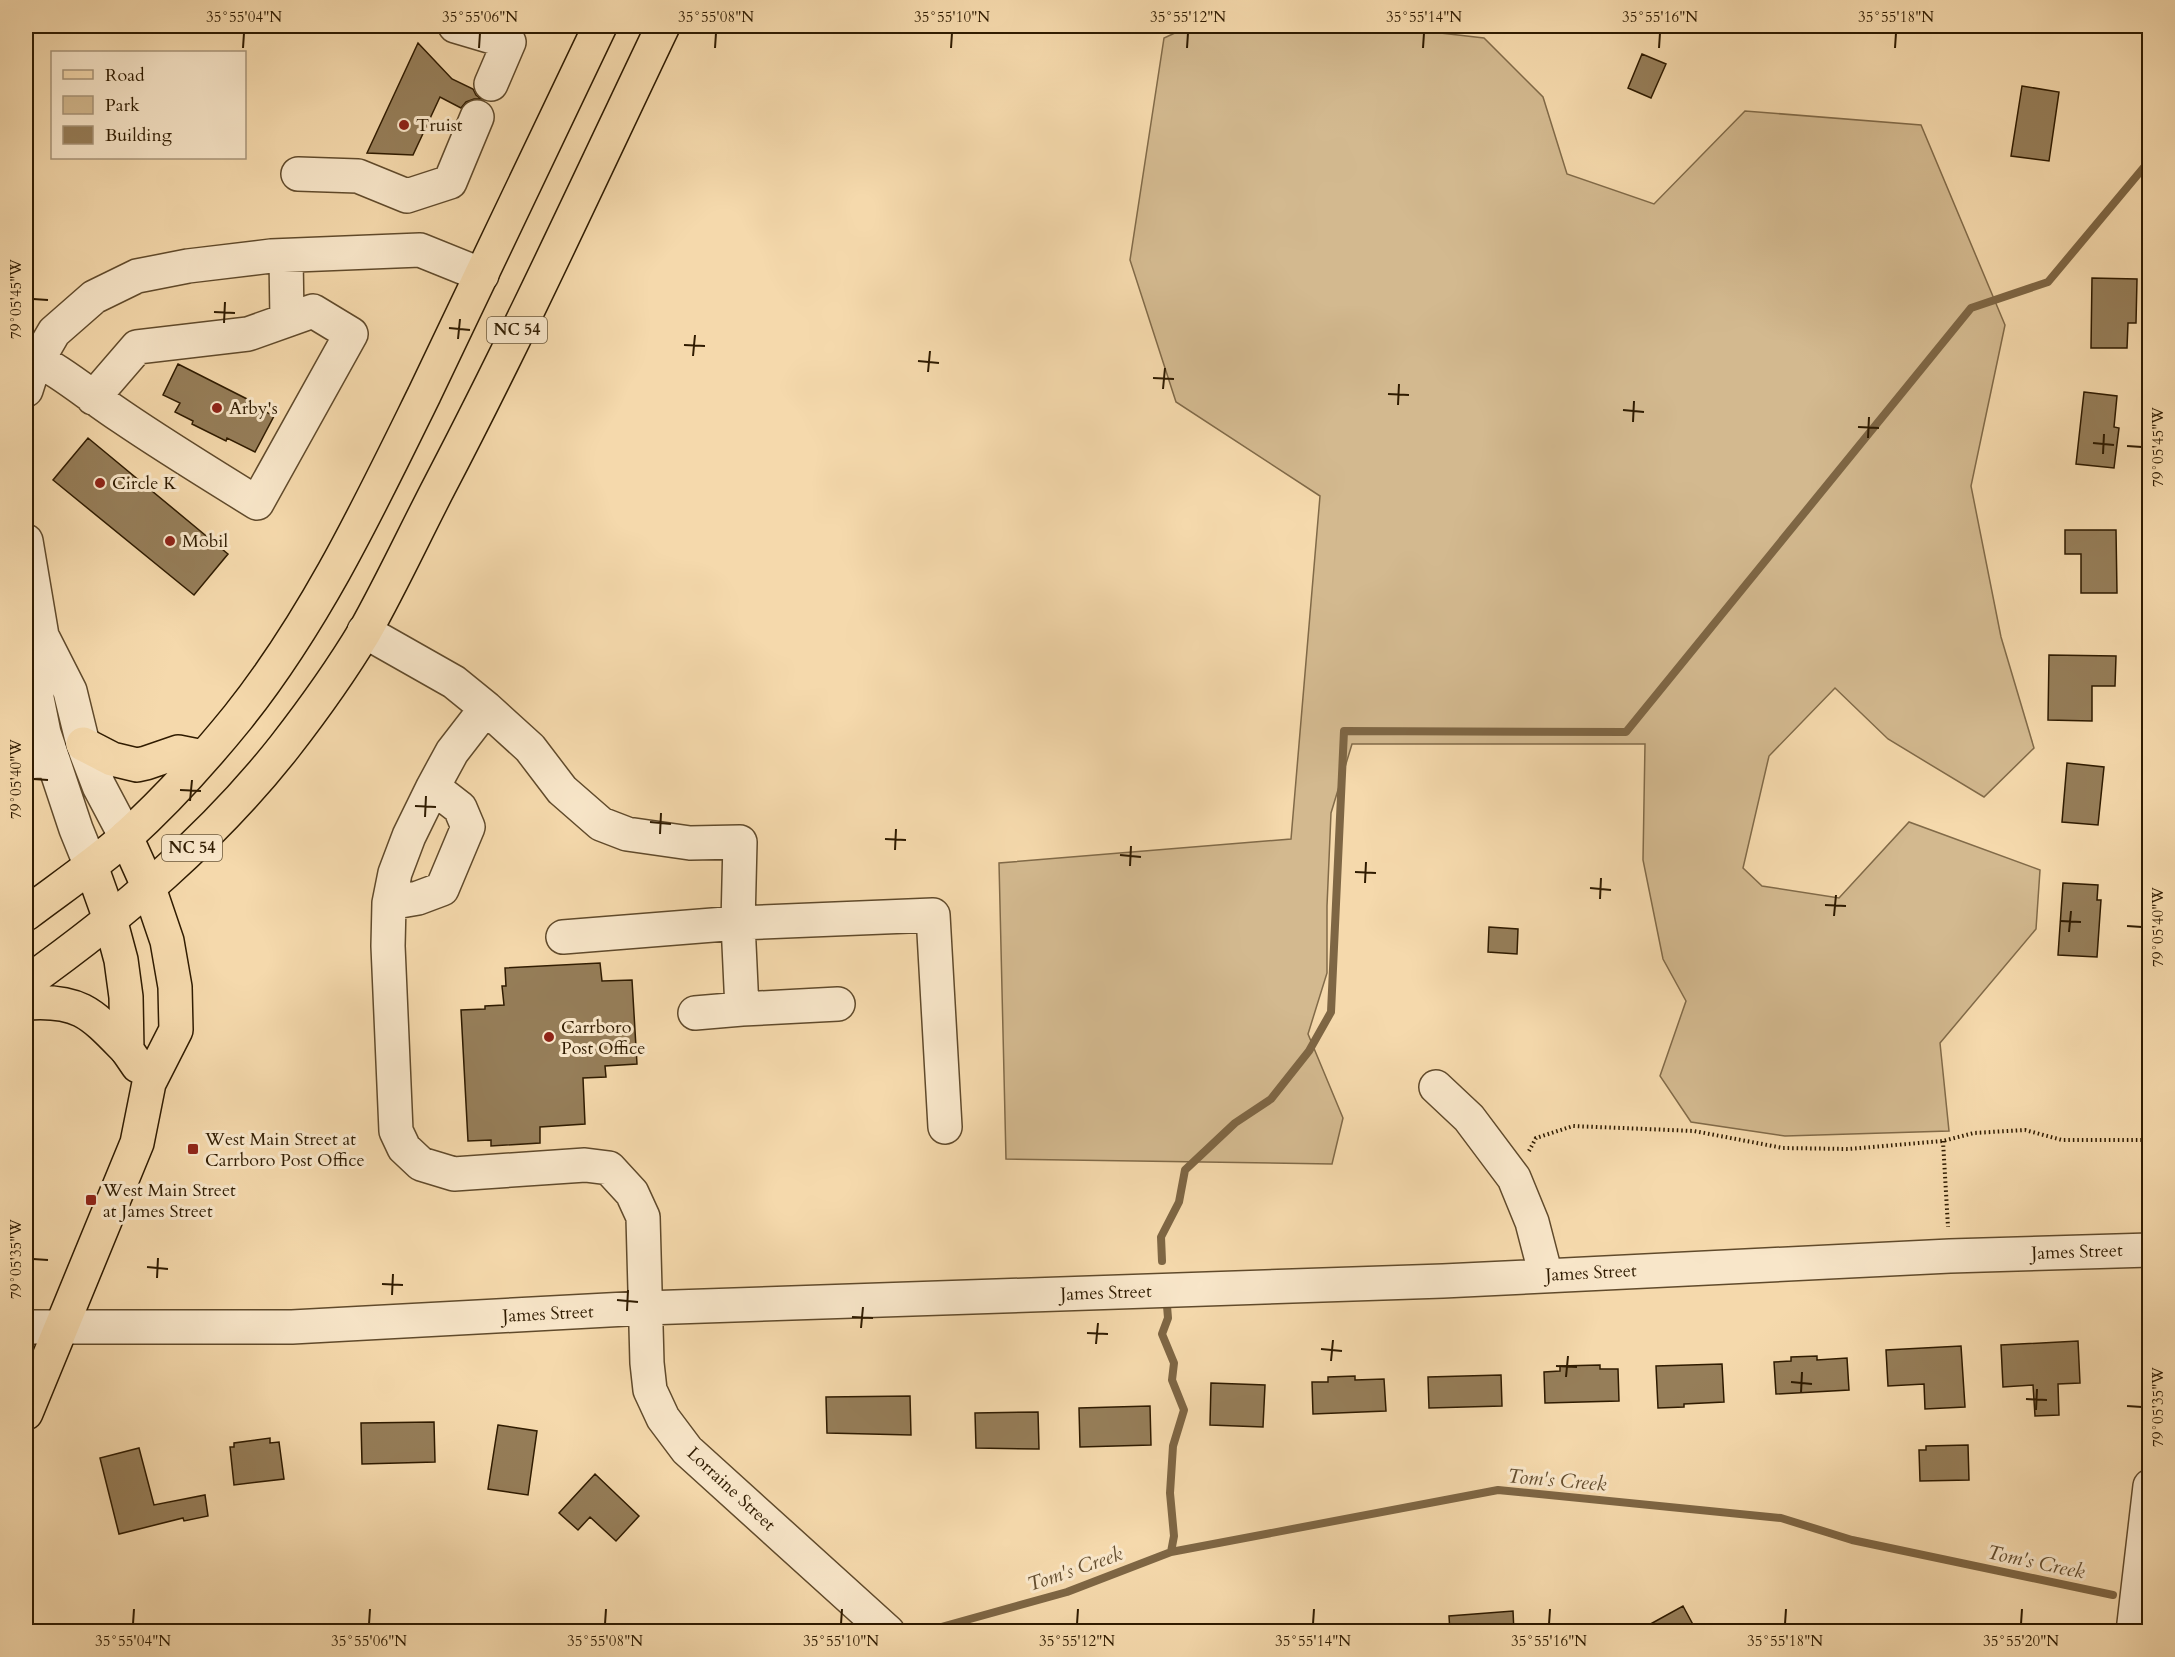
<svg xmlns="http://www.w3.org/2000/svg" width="2175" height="1657" font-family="Cardo,serif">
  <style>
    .green { fill: #d3b98f; stroke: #816a48; stroke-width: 1.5 }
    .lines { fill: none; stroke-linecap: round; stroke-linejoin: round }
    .stream { stroke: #7e6644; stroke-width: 8 }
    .building { fill: #967e59; stroke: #2f1b00; stroke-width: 1.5 }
    .minor-casing { stroke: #604a2b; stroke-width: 36 }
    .major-casing { stroke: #2f1b00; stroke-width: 36 }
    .highway-casing { stroke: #2f1b00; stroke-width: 36 }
    .path { stroke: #2f1b00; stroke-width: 4; stroke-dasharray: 1.5 3; stroke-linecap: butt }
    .minor { stroke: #f8e6c9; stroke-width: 33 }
    .major { stroke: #f5d9ac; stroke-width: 33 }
    .highway { stroke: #f5d9ac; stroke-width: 33 }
    .ticks { fill: none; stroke: #2f1b00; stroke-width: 2 }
    .poi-dot { fill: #8f2418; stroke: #f8e6c9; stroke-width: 2 }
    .labels { text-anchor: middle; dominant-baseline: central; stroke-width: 6; stroke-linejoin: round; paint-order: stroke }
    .shield { fill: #f8e6c9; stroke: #6b583c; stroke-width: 1.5 }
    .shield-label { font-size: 16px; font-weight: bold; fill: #2f1b00 }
    .poi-label { font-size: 18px; fill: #2f1b00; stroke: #f8e6c9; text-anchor: start }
    .street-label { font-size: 18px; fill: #2f1b00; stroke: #f8e6c9 }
    .water-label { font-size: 20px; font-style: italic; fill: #634d2e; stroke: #f8e6c9 }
    .neatline { fill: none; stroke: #2f1b00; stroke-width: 2 }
    .ticks-label { font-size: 15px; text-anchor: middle; fill: #2f1b00 }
  </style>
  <rect width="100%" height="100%" fill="#f5d9ac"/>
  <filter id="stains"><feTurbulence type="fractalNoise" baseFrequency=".00333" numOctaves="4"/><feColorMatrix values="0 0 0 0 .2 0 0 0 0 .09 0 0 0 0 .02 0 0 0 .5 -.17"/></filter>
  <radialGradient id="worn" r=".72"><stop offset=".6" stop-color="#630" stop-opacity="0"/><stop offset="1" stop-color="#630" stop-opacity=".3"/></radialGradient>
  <path class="green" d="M1190 26H1379L1484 38 1543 97 1567 174 1654 204 1745 111 1921 125 2005 325 1971 486 2001 637 2034 748 1984 797 1888 739 1835 688 1769 756 1743 868 1762 886 1839 898 1909 822 2040 870 2036 929 1940 1043 1949 1131 1785 1136 1691 1122 1660 1076 1686 1001 1663 959 1643 860 1645 744H1352L1331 813 1327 906V973L1308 1034 1343 1118 1332 1164 1006 1159 999 863 1291 839 1320 496 1176 402 1130 260 1164 38Z"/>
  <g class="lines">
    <path class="stream" d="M1162 1261 1161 1237 1179 1202 1185 1170 1235 1123 1271 1099 1309 1051 1331 1012 1344 731 1626 732 1971 308 2048 282 2150 160
      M1167 1306 1168 1318 1162 1334 1174 1363 1172 1380 1184 1410 1173 1446 1170 1493 1174 1536 1171 1552
      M934 1629 1067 1592 1171 1552 1498 1490 1781 1518 1852 1540 2113 1595"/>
  </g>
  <path class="building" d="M418 43 452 79 473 89 476 95 481 99H474L466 102 461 108 440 97 413 155 367 153Z
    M1642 54 1666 64 1651 98 1628 88Z
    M2022 86 2059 92 2049 161 2011 156Z
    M2092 278 2137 279 2136 323H2128L2127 348H2091Z
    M178 364 247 399 246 402 274 416 255 452 227 438 226 441 192 424 193 421 175 412 180 403 163 395Z
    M2084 392 2117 396 2114 427 2119 428 2114 468 2076 464Z
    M88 438 228 554 194 595 53 480Z
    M2065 530H2116L2117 593H2081V554H2065Z
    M2049 655 2116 656 2115 686H2092V721L2048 720Z
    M2067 763 2104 767 2098 825 2062 822Z
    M2063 883 2098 885 2097 900H2101L2097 957 2058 955Z
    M1489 927 1518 929 1517 954 1488 952Z
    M600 963 602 981 632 980 637 1064 605 1066 606 1077 583 1078 585 1124 540 1127V1143L491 1146V1140L468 1141 461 1010 485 1009V1006L504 1005 502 986H506L505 968Z
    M2078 1341 2080 1383 2058 1384 2059 1415 2035 1416 2033 1385 2003 1387 2001 1345Z
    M1961 1346 1965 1407 1925 1409 1924 1384 1888 1386 1886 1350Z
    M1817 1356V1360L1847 1358 1849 1390 1776 1394 1774 1362 1791 1361V1357Z
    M1722 1364 1724 1402 1684 1404V1407L1658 1408 1656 1366Z
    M1600 1365V1369H1618L1619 1401 1545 1403 1544 1372 1560 1371V1366Z
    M1501 1375 1502 1406 1429 1408 1428 1377Z
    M1355 1376V1380L1384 1379 1386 1411 1313 1414 1312 1382H1328V1377Z
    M1211 1383 1265 1385 1263 1427 1210 1425Z
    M910 1396 911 1435 827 1433 826 1397Z
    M1150 1406 1151 1445 1080 1447 1079 1408Z
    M1038 1412 1039 1449 976 1448 975 1413Z
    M434 1422 435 1462 362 1464 361 1423Z
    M498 1425 537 1431 528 1495 488 1489Z
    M270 1438V1443L279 1442 284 1479 234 1485 230 1447H234V1443Z
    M1968 1445 1969 1480 1920 1481 1919 1450H1926V1446Z
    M139 1448 154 1505 205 1495 208 1516 184 1521 183 1518 119 1534 100 1458Z
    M595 1474 639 1516 616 1541 590 1517 578 1530 559 1513Z
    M1683 1606 1697 1632H1636Z
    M1513 1611 1514 1632H1450L1449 1616Z"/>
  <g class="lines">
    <defs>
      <path id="minor" d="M455 26 509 42 491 84
        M298 174 358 176 407 196 450 182 477 117
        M286 256 287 320
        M26 354C60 370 90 396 122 417 166 447 212 475 257 503L351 334 313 311 248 334 137 347 93 398
        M26 390 33 368 54 332 94 297 137 276 188 266 271 256 420 250 482 275
        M26 541 42 636 70 691 83 744 99 786 126 837
        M364 631 454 682 486 708 530 748 562 790 601 824 627 834 690 843 740 842 738 923 933 915 945 1127
        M42 636 36 693 44 733 76 829 91 866
        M486 708 452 752 433 787 409 836 395 873 389 903 388 946 396 1131 404 1148 421 1164 454 1174 585 1165 609 1168 632 1193 643 1217 647 1363 650 1390 663 1418 687 1450 888 1632
        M26 762 52 760
        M389 903 418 898 442 889 468 827 460 808 433 787
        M563 937 738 923 742 1009 838 1004
        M695 1013 742 1009
        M1436 1087 1469 1118 1514 1178 1532 1222 1546 1276
        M26 1327H292L645 1308 1443 1281 1950 1256 2150 1250
        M2133 1632 2150 1486"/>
      <path id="major" d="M91 866 110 919 121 960 126 997 127 1050 138 1066
        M26 1413 137 1143 149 1083 176 1030 175 987 167 941 149 888 126 837"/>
      <path id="highway" d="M83 744 112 759 137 765 146 763 178 752 203 757
        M26 914C59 889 93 866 124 839 165 802 204 759 238 717 316 619 369 507 424 395 483 272 542 149 600 26
        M26 983C121 915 212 839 285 746 313 710 341 671 365 631 392 583 415 533 440 485 519 334 590 179 663 26
        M26 1003C80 999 92 1014 127 1050"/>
    </defs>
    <use href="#minor" class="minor-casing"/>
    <use href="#major" class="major-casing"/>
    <use href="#highway" class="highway-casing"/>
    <path class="path" d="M1943 1141 1948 1227
      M1529 1151 1536 1138 1573 1126 1694 1131 1783 1148 1848 1149 1943 1141 1974 1133 2025 1130 2062 1140H2150"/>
    <use href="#minor" class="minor"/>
    <use href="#major" class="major"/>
    <use href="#highway" class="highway"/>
  </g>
  <path class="ticks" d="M243 48 244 33M479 48 480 33M715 48 716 33M951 48 952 33M1187 48 1188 33M1423 48 1424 33M1659 48 1660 33M1895 48 1896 33M33 299 48 300M214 312 235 313M224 323 225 302M449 328 470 330M458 339 460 319M684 345 705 346M693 356 695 335M918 361 939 363M928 372 930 351M1153 378 1174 379M1163 389 1165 368M1388 394 1409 395M1398 405 1399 384M1623 410 1644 412M1633 422 1634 401M1858 427 1879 428M1868 438 1869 417M2093 443 2114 445M2127 446 2142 447M2103 454 2104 434M33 779 48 780M180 790 201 791M190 801 192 780M415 806 436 807M425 817 426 796M650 822 671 824M660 834 661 813M885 839 906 840M895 850 896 829M1120 855 1141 857M1130 866 1131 846M1355 872 1376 873M1365 883 1366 862M1590 888 1611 890M1600 899 1601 878M1825 905 1846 906M1834 916 1836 895M2060 921 2081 922M2127 926 2142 927M2069 932 2071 911M33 1259 48 1260M147 1267 168 1269M157 1278 158 1258M382 1284 403 1285M392 1295 393 1274M617 1300 638 1302M627 1311 628 1290M852 1317 873 1318M861 1328 863 1307M1087 1333 1108 1334M1096 1344 1098 1323M1321 1349 1342 1351M1331 1361 1333 1340M1556 1366 1577 1367M1566 1377 1568 1356M1791 1382 1812 1384M1801 1393 1802 1372M2026 1399 2047 1400M2127 1406 2142 1407M2036 1410 2037 1389M133 1624 134 1609M369 1624 370 1609M605 1624 606 1609M841 1624 842 1609M1077 1624 1078 1609M1313 1624 1314 1609M1549 1624 1550 1609M1785 1624 1786 1609M2021 1624 2022 1609"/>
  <g class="poi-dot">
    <circle cx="404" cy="125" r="6"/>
    <circle cx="217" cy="408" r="6"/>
    <circle cx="100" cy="483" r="6"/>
    <circle cx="170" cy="541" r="6"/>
    <circle cx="549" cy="1037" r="6"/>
    <rect x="187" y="1143" width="12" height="12" rx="3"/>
    <rect x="85" y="1194" width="12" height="12" rx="3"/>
  </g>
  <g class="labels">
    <g class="shield">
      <rect x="487" y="317" width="60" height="26" rx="4.5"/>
      <rect x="162" y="835" width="60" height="26" rx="4.5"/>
    </g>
    <g class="shield-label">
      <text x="517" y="330">NC 54</text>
      <text x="192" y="848">NC 54</text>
    </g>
    <g class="poi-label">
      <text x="416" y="125">Truist</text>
      <text x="229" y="408">Arby's</text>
      <text x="112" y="483">Circle K</text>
      <text x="182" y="541">Mobil</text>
      <text x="561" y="1027">Carrboro<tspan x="561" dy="21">Post Office</tspan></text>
      <text x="205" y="1139">West Main Street at<tspan x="205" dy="21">Carrboro Post Office</tspan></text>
      <text x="103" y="1190">West Main Street<tspan x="103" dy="21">at James Street</tspan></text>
    </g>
    <g class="street-label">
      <text transform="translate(2077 1252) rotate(-2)">James Street</text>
      <text transform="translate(1591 1273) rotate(-3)">James Street</text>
      <text transform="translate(1106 1293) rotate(-2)">James Street</text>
      <text transform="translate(548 1314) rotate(-3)">James Street</text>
      <text transform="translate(731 1489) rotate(43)">Lorraine Street</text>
    </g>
    <g class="water-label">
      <text transform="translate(1557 1480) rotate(5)">Tom's Creek</text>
      <text transform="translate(2036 1562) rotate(12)">Tom's Creek</text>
      <text transform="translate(1075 1569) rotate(-19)">Tom's Creek</text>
    </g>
  </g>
  <rect width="2175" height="1657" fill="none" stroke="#f5d9ac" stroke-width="66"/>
  <rect x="51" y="51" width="195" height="108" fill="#f8e6c9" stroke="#a89579" stroke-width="1.5"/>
  <rect x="63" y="70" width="30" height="9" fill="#f5d9ac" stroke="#a89579" stroke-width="1.5"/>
  <text x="105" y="81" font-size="18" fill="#2f1b00">Road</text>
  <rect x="63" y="96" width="30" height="18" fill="#d3b98f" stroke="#a89579" stroke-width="1.5"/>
  <text x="105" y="111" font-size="18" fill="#2f1b00">Park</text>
  <rect x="63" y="126" width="30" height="18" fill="#967e59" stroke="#a89579" stroke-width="1.5"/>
  <text x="105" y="141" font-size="18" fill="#2f1b00">Building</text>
  <rect x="33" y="33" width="2109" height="1591" class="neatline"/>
  <g class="ticks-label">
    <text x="244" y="22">35°55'04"N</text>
    <text x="480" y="22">35°55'06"N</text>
    <text x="716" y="22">35°55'08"N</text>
    <text x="952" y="22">35°55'10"N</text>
    <text x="1188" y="22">35°55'12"N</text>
    <text x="1424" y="22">35°55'14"N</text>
    <text x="1660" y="22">35°55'16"N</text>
    <text x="1896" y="22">35°55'18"N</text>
    <text transform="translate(16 299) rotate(-90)" y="5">79°05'45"W</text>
    <text transform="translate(2158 447) rotate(-90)" y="5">79°05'45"W</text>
    <text transform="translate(16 779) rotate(-90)" y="5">79°05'40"W</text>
    <text transform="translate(2158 927) rotate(-90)" y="5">79°05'40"W</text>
    <text transform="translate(16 1259) rotate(-90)" y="5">79°05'35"W</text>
    <text transform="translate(2158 1407) rotate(-90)" y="5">79°05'35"W</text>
    <text x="133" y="1646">35°55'04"N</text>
    <text x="369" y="1646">35°55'06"N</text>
    <text x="605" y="1646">35°55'08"N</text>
    <text x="841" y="1646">35°55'10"N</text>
    <text x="1077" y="1646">35°55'12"N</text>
    <text x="1313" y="1646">35°55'14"N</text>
    <text x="1549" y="1646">35°55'16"N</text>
    <text x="1785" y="1646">35°55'18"N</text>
    <text x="2021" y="1646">35°55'20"N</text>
  </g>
  <rect width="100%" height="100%" filter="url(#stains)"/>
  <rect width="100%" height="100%" fill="url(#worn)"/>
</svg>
